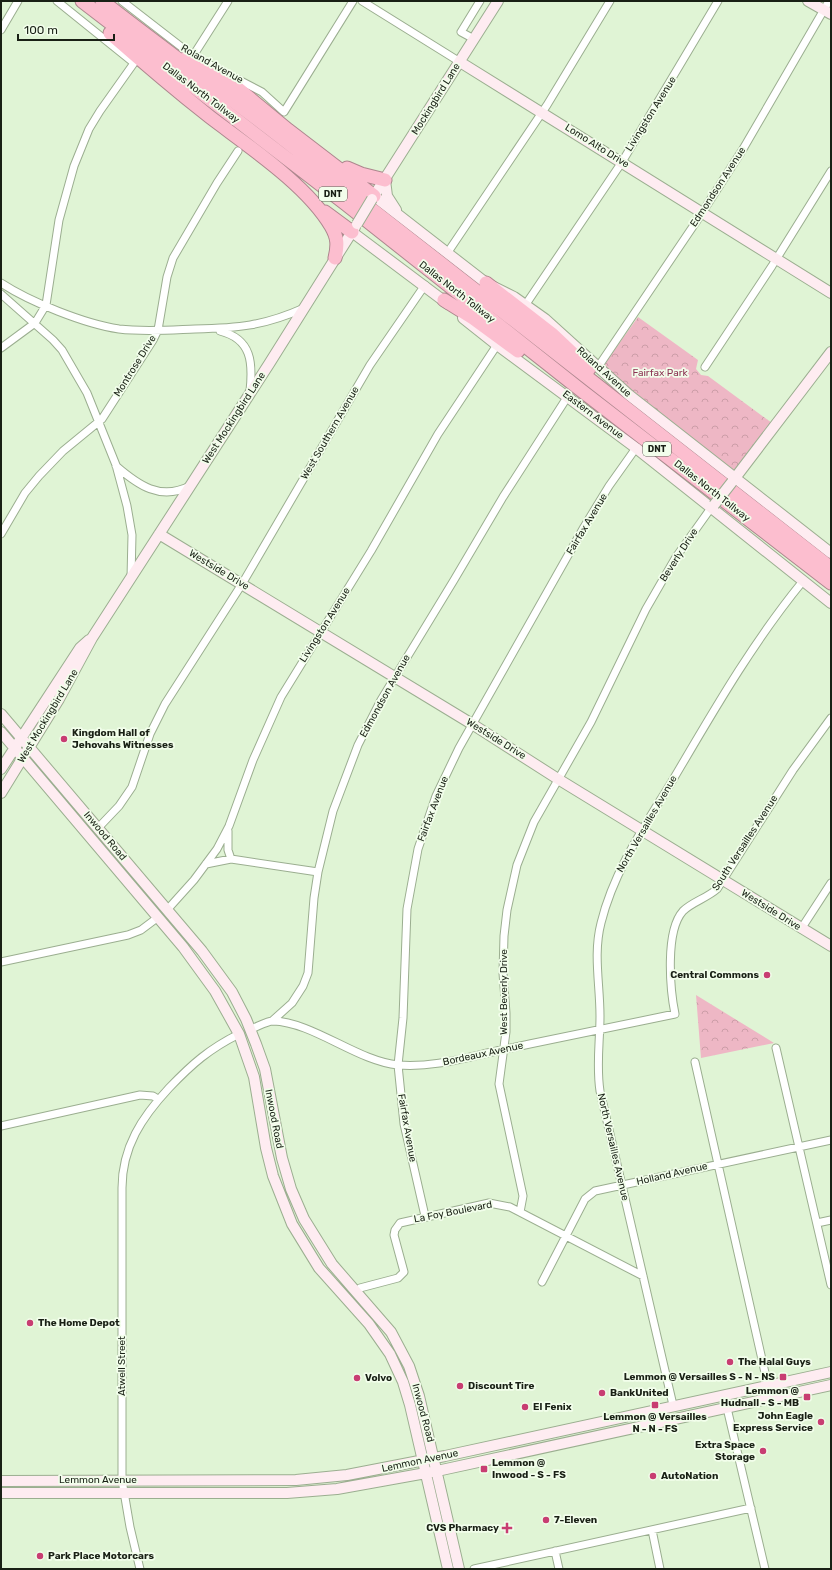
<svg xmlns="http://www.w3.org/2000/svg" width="832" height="1570" font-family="Rubik,sans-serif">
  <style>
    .park { fill: url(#park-crowns) }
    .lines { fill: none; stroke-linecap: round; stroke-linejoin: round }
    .street-casing { stroke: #9bae90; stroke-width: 9 }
    .secondary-casing { stroke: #9bae90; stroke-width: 12 }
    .highway-casing { stroke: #ad878e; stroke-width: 15 }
    .street { stroke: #fff; stroke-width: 7 }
    .secondary { stroke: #feecf1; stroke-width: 10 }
    .highway { stroke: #fcbecf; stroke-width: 13 }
    .secondary-bridge-casing { stroke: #9bae90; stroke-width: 12; stroke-linecap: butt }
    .secondary-bridge { stroke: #feecf1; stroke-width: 10 }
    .poi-dot { fill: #c83d72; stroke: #f2feeb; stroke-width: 1.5 }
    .labels { text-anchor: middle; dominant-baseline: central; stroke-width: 3.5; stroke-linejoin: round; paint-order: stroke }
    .shield { fill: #f2feeb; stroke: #5a6355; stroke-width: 1 }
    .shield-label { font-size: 9px; font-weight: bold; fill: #192015 }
    .street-label { font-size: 10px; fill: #192015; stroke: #f2feeb }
    .park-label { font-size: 10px; fill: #8c3353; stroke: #f2feeb }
    .poi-label { font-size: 10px; font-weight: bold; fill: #192015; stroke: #f2feeb; text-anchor: start }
  </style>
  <defs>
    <pattern id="park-crowns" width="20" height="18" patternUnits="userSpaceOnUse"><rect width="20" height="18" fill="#eeb7c5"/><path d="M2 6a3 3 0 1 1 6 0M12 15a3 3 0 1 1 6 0" fill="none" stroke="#cc9da8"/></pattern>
  </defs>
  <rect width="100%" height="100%" fill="#e0f4d5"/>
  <path class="park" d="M638 317 698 360 696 369 701 375 708 376 772 423 735 469 732 470 648 406 605 367V363Z
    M696 995 774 1043 701 1058Z"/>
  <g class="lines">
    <defs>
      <path id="street" d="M122 1 193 56 262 92 284 112 353 1
        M362 1 460 62
        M1 30 18 1
        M474 39 461 32 480 1
        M193 56 228 1
        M448 252 547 105 610 1
        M1 283C30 302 85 324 119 329 144 332 170 330 195 329 238 328 264 326 304 308
        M1 294 53 340 62 350 87 393 116 465 127 506 132 535 131 578
        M526 304 622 162 718 1
        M220 331C252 339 253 363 250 391
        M1 348 35 323 46 305 59 220 74 166 89 129 100 111 134 63 57 1
        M598 367 698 219 743 149 829 1
        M705 367 772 266 831 171
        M116 466C138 485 160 501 190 486
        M1 534 25 493 39 476 63 451 102 419 153 340 158 330 167 277 173 258 217 183 238 151
        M98 828 119 806 132 787 150 734 165 704 242 584 370 365 425 285
        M228 831V850L231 859
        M206 864 231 859 318 872
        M167 910 194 880 217 849 229 826 253 760 281 697 371 551 438 434 497 345
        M801 929 831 883
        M1 962 128 935 141 930 157 918
        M272 1021 292 1003 303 986 308 973 314 898 318 872 333 811 358 745 381 700 454 580 503 497 568 396
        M251 1029C257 1027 267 1021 273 1021 313 1022 357 1061 398 1065 436 1068 470 1056 506 1049 562 1037 618 1026 675 1014 670 989 665 931 683 911 692 902 707 898 717 889L793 770 831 718
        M776 1048 831 1285
        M695 1062 768 1386
        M1 1126 140 1095 153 1096 158 1099
        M520 1212 523 1196 499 1084 506 1032V1013L503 973 504 936 507 910 517 865 534 822 591 722 646 609 676 557 711 508
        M425 1216 404 1124 398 1065 403 1018 407 909 418 849 436 796 459 748 584 527 609 486 636 448
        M817 1223 831 1220
        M542 1282 585 1199 595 1191 831 1140
        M356 1292 360 1288 398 1278 404 1272 394 1235 395 1230 400 1223 489 1203 510 1207 643 1276
        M673 1405 600 1091C596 1065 600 1042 600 1016 600 984 593 954 601 923 614 870 646 824 674 778 714 710 753 642 803 581
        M727 1408 765 1569
        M652 1530 660 1569
        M555 1551 559 1569
        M140 1569 130 1527 122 1480V1188C122 1147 142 1117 169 1088 192 1064 209 1049 239 1034
        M474 1569 751 1508"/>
      <path id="secondary" d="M808 1 831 14
        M460 62 831 293
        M385 180 387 196 396 210
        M374 196 486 283 514 297 545 319 629 395 831 553
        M372 199 498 1
        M352 232 448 304
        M463 318 497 345 636 448 831 603
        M732 482 831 352
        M159 534 472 724 558 779 831 946
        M1 714 202 951 232 992 246 1019 256 1044 265 1069 282 1158 291 1189 304 1219 332 1264 391 1332 409 1366 419 1396 459 1569
        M1 732 183 947 215 991 239 1034 254 1077 266 1148 273 1176 292 1224 319 1268 369 1324 390 1354 403 1382 410 1405 448 1569
        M1 769 80 648 89 640
        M1 793 59 699 92 638 269 364 355 227
        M1 1481 296 1480 347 1475 445 1456 831 1372
        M1 1493H287L337 1489 437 1471 831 1385"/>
      <path id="highway" d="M82 1 346 204 582 391 831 583
        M102 1C183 64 267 124 346 189L831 568
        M110 33C143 62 176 90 210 117 248 146 307 185 331 226 338 238 338 245 335 258
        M186 58 236 87 288 130 374 196
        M347 168 361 174 385 180
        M325 212 352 232
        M486 283 553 335 589 369
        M444 300 473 318 518 351"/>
    </defs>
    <use href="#street" class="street-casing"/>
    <use href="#secondary" class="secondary-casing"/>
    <use href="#highway" class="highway-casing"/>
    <use href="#street" class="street"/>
    <use href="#secondary" class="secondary"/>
    <use href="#highway" class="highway"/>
    <defs>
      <path id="secondary-bridge" d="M357 224 372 199
        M714 505 732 482"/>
    </defs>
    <use href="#secondary-bridge" class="secondary-bridge-casing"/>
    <use href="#secondary-bridge" class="secondary-bridge"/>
  </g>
  <g class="poi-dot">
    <circle cx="64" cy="739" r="4"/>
    <circle cx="767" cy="975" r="4"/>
    <circle cx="30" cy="1323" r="4"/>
    <circle cx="730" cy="1362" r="4"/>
    <rect x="779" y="1373" width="8" height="8" rx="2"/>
    <circle cx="357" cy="1378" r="4"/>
    <circle cx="460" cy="1386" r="4"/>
    <circle cx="602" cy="1393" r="4"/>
    <rect x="803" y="1393" width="8" height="8" rx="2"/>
    <rect x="651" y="1401" width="8" height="8" rx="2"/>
    <circle cx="525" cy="1407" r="4"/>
    <circle cx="821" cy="1422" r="4"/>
    <circle cx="763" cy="1451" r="4"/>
    <rect x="480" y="1465" width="8" height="8" rx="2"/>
    <circle cx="653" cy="1476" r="4"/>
    <circle cx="546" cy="1520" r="4"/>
    <path d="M505 1522h4v4h4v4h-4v4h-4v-4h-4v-4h4z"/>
    <circle cx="40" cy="1556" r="4"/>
  </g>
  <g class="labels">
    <g class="shield">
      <rect x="319" y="187" width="28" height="14" rx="3"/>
      <rect x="643" y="442" width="28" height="14" rx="3"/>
    </g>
    <g class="shield-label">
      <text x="333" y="194">DNT</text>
      <text x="657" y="449">DNT</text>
    </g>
    <g class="street-label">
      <text transform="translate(212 64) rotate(29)">Roland Avenue</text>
      <text transform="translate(201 93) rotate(37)">Dallas North Tollway</text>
      <text transform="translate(436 99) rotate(-58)">Mockingbird Lane</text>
      <text transform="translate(651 114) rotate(-58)">Livingston Avenue</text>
      <text transform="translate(597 146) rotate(32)">Lomo Alto Drive</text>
      <text transform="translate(718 187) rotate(-57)">Edmondson Avenue</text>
      <text transform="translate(457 292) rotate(38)">Dallas North Tollway</text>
      <text transform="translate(135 366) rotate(-58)">Montrose Drive</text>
      <text transform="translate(604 372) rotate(42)">Roland Avenue</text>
      <text transform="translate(593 415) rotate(37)">Eastern Avenue</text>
      <text transform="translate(234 418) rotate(-57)">West Mockingbird Lane</text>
      <text transform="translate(330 433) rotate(-60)">West Southern Avenue</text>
      <text transform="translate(712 491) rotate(38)">Dallas North Tollway</text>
      <text transform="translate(587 524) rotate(-59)">Fairfax Avenue</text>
      <text transform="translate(679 555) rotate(-57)">Beverly Drive</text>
      <text transform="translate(219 570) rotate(31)">Westside Drive</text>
      <text transform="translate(325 625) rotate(-58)">Livingston Avenue</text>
      <text transform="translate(385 696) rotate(-61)">Edmondson Avenue</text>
      <text transform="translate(48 716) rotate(-59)">West Mockingbird Lane</text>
      <text transform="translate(496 739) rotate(32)">Westside Drive</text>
      <text transform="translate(433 809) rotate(-69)">Fairfax Avenue</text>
      <text transform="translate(647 824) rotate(-60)">North Versailles Avenue</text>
      <text transform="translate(105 836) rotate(50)">Inwood Road</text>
      <text transform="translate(745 843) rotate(-57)">South Versailles Avenue</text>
      <text transform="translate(771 910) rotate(32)">Westside Drive</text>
      <text transform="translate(504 992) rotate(-90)">West Beverly Drive</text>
      <text transform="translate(483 1054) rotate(-12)">Bordeaux Avenue</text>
      <text transform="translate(274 1119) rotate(79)">Inwood Road</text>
      <text transform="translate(407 1128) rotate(80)">Fairfax Avenue</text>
      <text transform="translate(613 1147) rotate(77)">North Versailles Avenue</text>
      <text transform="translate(672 1174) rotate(-13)">Holland Avenue</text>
      <text transform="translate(453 1212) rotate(-11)">La Foy Boulevard</text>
      <text transform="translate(122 1366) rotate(-90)">Atwell Street</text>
      <text transform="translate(423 1413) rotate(75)">Inwood Road</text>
      <text transform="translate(420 1461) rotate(-12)">Lemmon Avenue</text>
      <text x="98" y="1480">Lemmon Avenue</text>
    </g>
    <g class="park-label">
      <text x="660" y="373">Fairfax Park</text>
    </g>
    <g class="poi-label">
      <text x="72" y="733">Kingdom Hall of<tspan x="72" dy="12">Jehovahs Witnesses</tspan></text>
      <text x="759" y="975" text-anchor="end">Central Commons</text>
      <text x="38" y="1323">The Home Depot</text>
      <text x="738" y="1362">The Halal Guys</text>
      <text x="775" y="1377" text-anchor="end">Lemmon @ Versailles S - N - NS</text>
      <text x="365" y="1378">Volvo</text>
      <text x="468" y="1386">Discount Tire</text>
      <text x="799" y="1391" text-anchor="end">Lemmon @<tspan x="799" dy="12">Hudnall - S - MB</tspan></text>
      <text x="610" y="1393">BankUnited</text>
      <text x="533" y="1407">El Fenix</text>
      <text x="813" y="1416" text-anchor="end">John Eagle<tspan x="813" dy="12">Express Service</tspan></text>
      <text x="655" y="1417" text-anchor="middle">Lemmon @ Versailles<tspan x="655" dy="12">N - N - FS</tspan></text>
      <text x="755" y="1445" text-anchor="end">Extra Space<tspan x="755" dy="12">Storage</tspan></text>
      <text x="492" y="1463">Lemmon @<tspan x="492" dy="12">Inwood - S - FS</tspan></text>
      <text x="661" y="1476">AutoNation</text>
      <text x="554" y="1520">7-Eleven</text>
      <text x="499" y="1528" text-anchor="end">CVS Pharmacy</text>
      <text x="48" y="1556">Park Place Motorcars</text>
    </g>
  </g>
  <rect width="832" height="1570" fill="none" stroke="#192015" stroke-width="4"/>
  <path d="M18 34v6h96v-6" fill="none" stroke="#192015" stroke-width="2"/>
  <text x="24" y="34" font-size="12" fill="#192015" stroke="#f2feeb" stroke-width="3" paint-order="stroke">100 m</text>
</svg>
